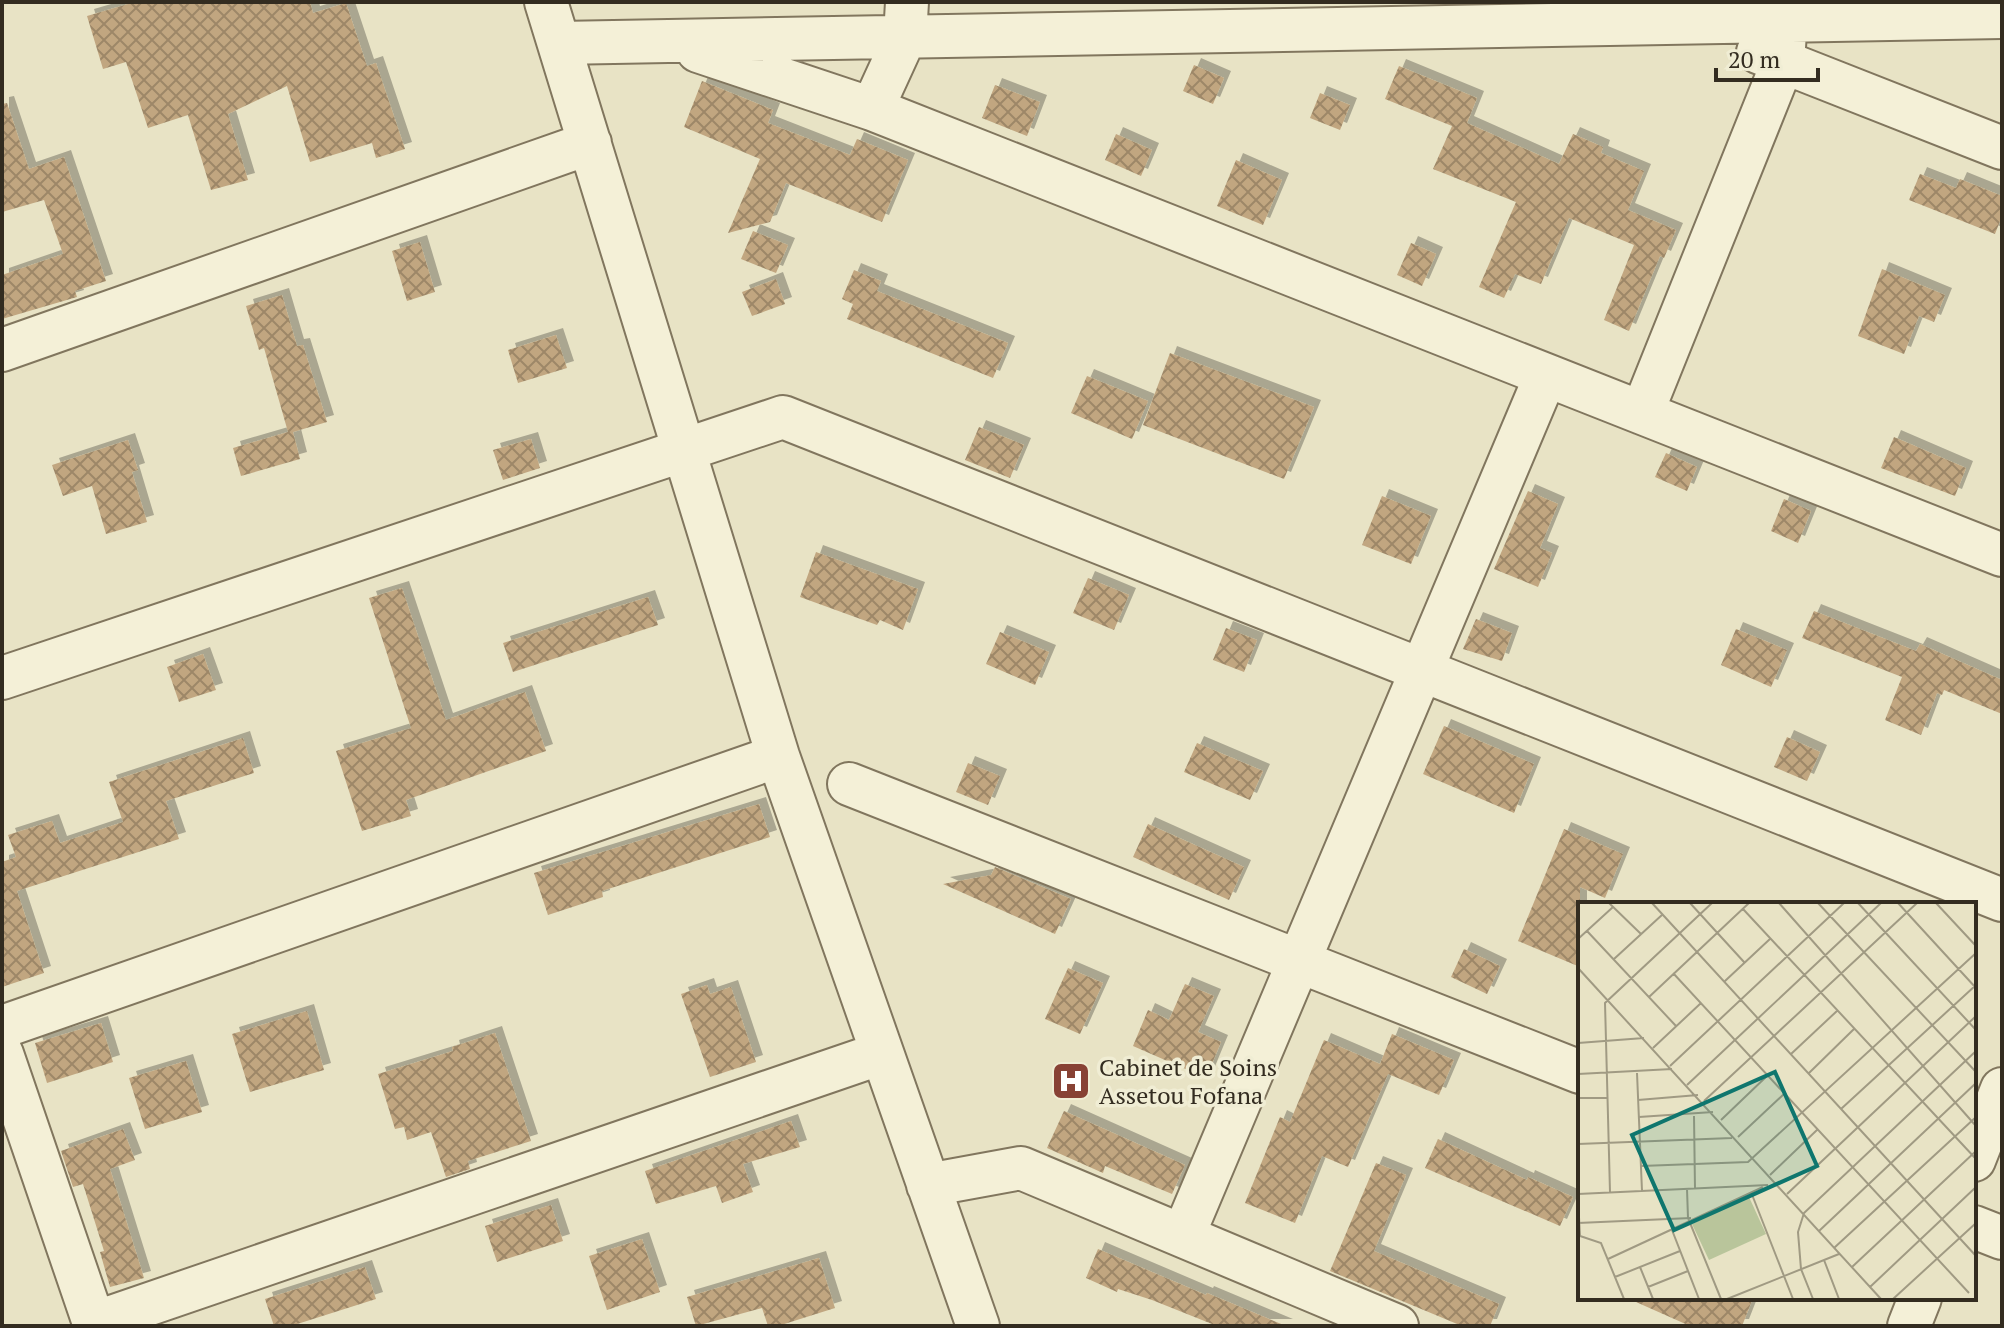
<svg xmlns="http://www.w3.org/2000/svg" width="2004" height="1328" font-family="'PT Serif',serif">
  <style>
    .building { fill: url(#building-cross-hatch); filter: url(#shadow) }
    .lines { fill: none; stroke-linecap: round; stroke-linejoin: round }
    .minor-casing { stroke: #81765e; stroke-width: 46 }
    .minor { stroke: #f4f0d7; stroke-width: 42 }
    .labels { text-anchor: middle; dominant-baseline: central; stroke-width: 7; stroke-linejoin: round; paint-order: stroke }
    .poi-label { font-size: 24px; fill: #332c20; stroke: #f0edd4; text-anchor: start }
    .inset-road { fill: none; stroke: #a09a83; stroke-width: 2 }
    .view { fill: #0f766e; fill-opacity: 0.15; stroke: #0f766e; stroke-width: 4 }
    .inset-edge { fill: none; stroke: #332c20; stroke-width: 4 }
  </style>
  <defs>
    <pattern id="building-cross-hatch" width="8" height="8" patternUnits="userSpaceOnUse" patternTransform="scale(2)"><rect width="8" height="8" fill="#c1a680"/><path d="M0 0l8 8M0 8l8-8" fill="none" stroke="#9d8768"/></pattern>
    <filter id="shadow"><feDropShadow dx="7" dy="-7" stdDeviation="0" flood-color="#0004"/></filter>
  </defs>
  <rect width="100%" height="100%" fill="#e8e3c5"/>
  <path class="building" d="M135 2H310L313 13 346 3 367 66 376 63 405 149 376 158 372 143 310 162 287 86 228 114 248 180 211 190 188 115 148 128 126 62 103 69 87 16Z
    M1194 65 1224 78 1213 104 1183 91Z
    M1399 66 1477 98 1467 123 1559 164 1573 134 1603 147 1601 153 1644 171 1628 210 1676 230 1664 258 1660 256 1629 331 1604 320 1634 245 1569 218 1541 284 1515 274 1504 298 1479 287 1516 202 1433 169 1452 126 1385 99Z
    M702 81 773 110 768 123 850 155 857 139 908 160 882 222 786 183 770 222 728 233 760 159 684 127Z
    M995 85 1040 102 1027 136 982 118Z
    M1320 93 1350 105 1340 130 1310 118Z
    M7 103 29 169 64 157 106 281 75 291 77 297 2 319V275L63 254 44 200 2 212V104Z
    M1116 134 1152 150 1141 176 1105 160Z
    M1236 160 1282 180 1263 225 1217 206Z
    M1920 174 1956 188 1960 179 2002 196V216L1995 234 1909 200Z
    M753 231 788 245 776 273 741 259Z
    M420 242 435 292 407 301 392 251Z
    M1411 243 1436 254 1422 286 1397 275Z
    M1882 269 1945 295 1934 322 1919 316 1904 354 1858 336Z
    M854 270 881 281 877 291 1008 343 993 378 847 319 853 304 842 299Z
    M776 279 785 304 752 316 742 292Z
    M282 295 297 346 303 345 327 422 293 432 300 459 241 476 233 448 288 432 264 348 259 350 246 306Z
    M556 335 567 368 518 383 508 350Z
    M1170 353 1314 407 1284 479 1143 425Z
    M1087 376 1148 401 1132 439 1071 413Z
    M979 427 1024 445 1010 478 965 460Z
    M1894 437 1966 468 1955 496 1881 468Z
    M531 439 540 468 503 480 493 450Z
    M128 440 138 470 132 472 147 522 106 534 92 486 63 496 52 465Z
    M1666 453 1697 467 1687 491 1655 477Z
    M1528 491 1558 504 1540 548 1552 553 1538 587 1494 569Z
    M1382 496 1431 516 1411 564 1362 545Z
    M1784 499 1811 511 1798 543 1771 531Z
    M816 552 918 589 903 630 880 620 877 625 800 597Z
    M1088 578 1129 595 1114 630 1073 613Z
    M402 588 446 720 525 692 546 751 406 800 411 816 362 831 336 751 411 728 369 598Z
    M648 597 658 625 513 672 503 643Z
    M1814 611 1916 651 1920 644 2002 680V714L1944 690 1942 695 1937 693 1921 735 1885 720 1902 677 1802 638Z
    M1476 619 1512 633 1502 661 1463 649Z
    M1226 628 1257 640 1244 672 1213 660Z
    M1736 629 1787 650 1771 687 1721 665Z
    M1000 632 1049 652 1035 685 986 664Z
    M203 654 216 690 179 702 167 667Z
    M1444 726 1534 764 1514 813 1423 774Z
    M1787 737 1820 752 1807 781 1774 767Z
    M243 738 254 773 166 801 179 839 17 891 44 973 2 987V862L16 857 8 835 52 821 60 843 123 822 109 782Z
    M1197 743 1263 771 1250 800 1184 772Z
    M968 763 1000 776 988 805 956 792Z
    M759 804 770 837 602 891 603 897 548 915 534 873Z
    M1148 824 1244 867 1229 900 1133 857Z
    M1564 829 1623 854 1605 898 1580 887V967L1518 941Z
    M995 867 1071 899 1055 934 943 884 991 875Z
    M1464 949 1500 966 1487 994 1451 977Z
    M1068 968 1103 983 1080 1034 1045 1019Z
    M1185 984 1214 996 1198 1032 1221 1042 1206 1078 1133 1046 1148 1010 1169 1020Z
    M707 985 710 994 731 987 756 1062 710 1077 681 994Z
    M307 1011 324 1070 250 1092 232 1034Z
    M101 1023 113 1062 47 1083 35 1043Z
    M495 1033 531 1141 468 1161 470 1169 446 1177 431 1132 407 1140 404 1127 395 1129 378 1074 453 1051 452 1047Z
    M1392 1034 1454 1060 1439 1095 1388 1074 1348 1167 1322 1156 1295 1223 1245 1203 1280 1117 1290 1122 1324 1040 1380 1064Z
    M186 1061 202 1112 145 1129 129 1078Z
    M1064 1111 1185 1165 1172 1194 1105 1166 1103 1173 1047 1148Z
    M791 1121 800 1147 743 1164 753 1192 722 1203 716 1186 656 1204 645 1171Z
    M123 1129 135 1160 110 1169 144 1278 110 1287 100 1252 104 1251 83 1184 73 1187 61 1151Z
    M1438 1139 1527 1180 1528 1177 1573 1197 1560 1226 1425 1168Z
    M1376 1163 1406 1175 1374 1251 1499 1304 1490 1326H1462L1330 1271Z
    M551 1205 563 1241 497 1262 485 1226Z
    M642 1239 660 1292 607 1310 589 1256Z
    M1098 1249 1206 1295 1207 1293 1286 1326H1217L1152 1300 1118 1289 1117 1292 1086 1278Z
    M819 1258 835 1308 778 1326H768L762 1308 696 1326 687 1297Z
    M365 1267 376 1299 291 1326H274L265 1299Z
    M1627 1298H1753L1742 1326H1690Z"/>
  <g class="lines">
    <defs>
      <path id="minor" d="M546 2 778 756 978 1326
        M559 43 2002 17
        M698 51 872 109 2002 555
        M1758 52 2002 148
        M872 109 905 37 907 2
        M2 350 590 143
        M1642 413 1783 62 1787 2
        M2 678 783 417 2002 900
        M849 784 1580 1072
        M2 1027 778 756
        M2 1054 95 1326
        M1974 1160 2002 1089
        M928 1185 1021 1168 1397 1326
        M1974 1227 2002 1238
        M1183 1236 1546 375
        M94 1323 882 1053
        M1909 1326 1920 1298"/>
    </defs>
    <use href="#minor" class="minor-casing"/>
    <use href="#minor" class="minor"/>
  </g>
  <defs>
    <symbol id="hospital-square" viewBox="-11 -11 22 22"><rect x="-9" y="-9" width="18" height="18" rx="4" fill="#884235" stroke="#f0edd4"/><path d="M-5-5h3v3.5h4V-5h3V5h-3V1.5h-4V5h-3Z" fill="#fff"/></symbol>
  </defs>
  <g fill-rule="evenodd">
    <use href="#hospital-square" x="1049" y="1059" width="44" height="44"/>
  </g>
  <g class="labels">
    <g class="poi-label">
      <text x="1099" y="1067">Cabinet de Soins<tspan x="1099" dy="28">Assetou Fofana</tspan></text>
    </g>
  </g>
  <g transform="translate(1578 902)">
    <rect width="398" height="398" fill="#e8e3c5"/>
    <path d="M171 295 188 332 131 358 114 322Z" fill="#b9c59b"/>
    <path class="inset-road" d="M31 1 63 32M74 1 398 354M112 1 166 60M201 1 398 224M240 1 398 170M280 1 398 128M320 1 398 86M358 1 398 44M165 7 398 257M9 29 98 124M0 37 35 5M36 57 85 12M0 66 303 397M95 71 391 391M147 79 193 36M71 95 171 1M0 141 66 136M75 146 123 101M213 152 260 108M92 164 266 1M59 171 64 289M231 171 277 126M0 172 94 167M109 183 303 1M0 196H29M60 198 120 193M126 199 339 1M263 207 398 83M116 214 117 287M61 215 135 210M143 218 190 173M160 235 207 191M0 242 154 236M63 264 170 260 398 51M192 273 240 227M109 287 110 316 143 397M32 290 27 101 134 1M173 290 215 397M0 292 190 283M209 292 398 114M0 296 2 334 23 341 46 397M0 321 113 316M94 328 121 397M241 329 398 181M256 346 398 215M30 357 185 285M246 358 261 397M62 365 75 397M274 365 398 249M37 375 102 349M70 385 110 369M292 385 398 285M149 397 261 352M235 397 223 367 220 330 226 311 398 149M315 397 398 321"/>
    <path class="view" d="M197 170 239 264 96 328 54 233Z"/>
    <rect width="398" height="398" class="inset-edge"/>
  </g>
  <rect width="2004" height="1328" fill="none" stroke="#332c20" stroke-width="8"/>
  <path d="M1716 68v12h102v-12" fill="none" stroke="#332c20" stroke-width="4"/>
  <text x="1728" y="68" font-size="24" fill="#332c20" stroke="#f0edd4" stroke-width="6" paint-order="stroke">20 m</text>
</svg>
